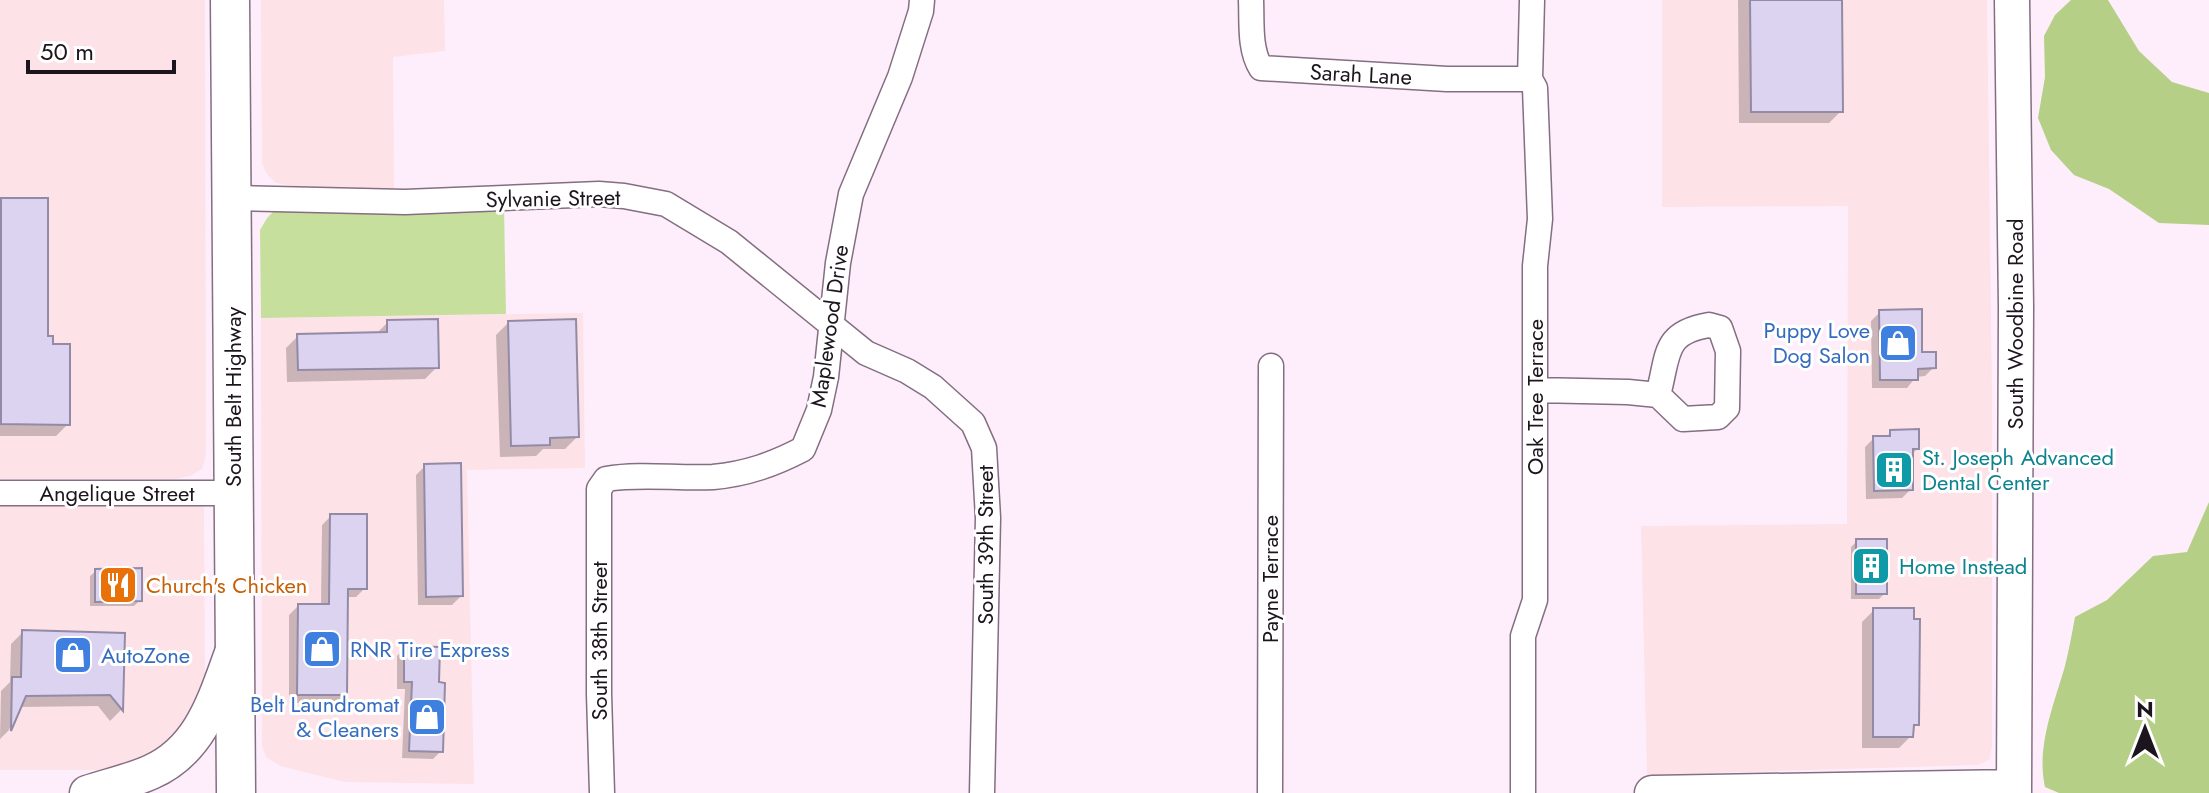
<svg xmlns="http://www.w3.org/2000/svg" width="2209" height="793" font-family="Jost,sans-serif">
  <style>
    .commercial { fill: #fde2e7 }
    .green { fill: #c7df9d }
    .forest { fill: #b5cf87 }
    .shadow { fill: #0003 }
    .building { fill: #dcd3f1; stroke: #938ba6; stroke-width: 2 }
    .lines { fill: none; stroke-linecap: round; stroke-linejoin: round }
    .street-casing { stroke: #846e82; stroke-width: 27 }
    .secondary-casing { stroke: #846e82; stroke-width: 37 }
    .primary-casing { stroke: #846e82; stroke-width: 41 }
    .street { stroke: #fff; stroke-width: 24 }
    .secondary { stroke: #fff; stroke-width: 34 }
    .primary { stroke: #fff; stroke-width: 38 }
    .labels { text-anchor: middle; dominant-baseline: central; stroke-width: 6; stroke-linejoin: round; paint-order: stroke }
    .street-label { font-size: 22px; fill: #1d151d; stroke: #fff }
    .shop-label { font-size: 22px; fill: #366cbe; stroke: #fff; text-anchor: end }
    .culture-label { font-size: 22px; fill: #0d838f; stroke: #fff; text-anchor: start }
    .food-label { font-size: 22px; fill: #c56008; stroke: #fff; text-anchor: start }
  </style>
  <rect width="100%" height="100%" fill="#feeefc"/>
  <path class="commercial" d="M0 0H205L206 455 202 469 190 476 176 479H0Z
    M261 0H444L445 51 393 57 394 192 306 188 276 183 266 173 262 163Z
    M1662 0H1987L1992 397V745L1990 759 1978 765 1647 775 1641 526 1847 524 1848 206 1662 207Z
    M583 313 585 468 467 470 474 784 345 782 280 766 266 757 262 746 261 318Z
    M0 498 194 499 204 507 205 692 161 758 107 770H0Z"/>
  <path class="green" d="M504 207 506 314 261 318 260 230 267 218 276 209Z"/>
  <path class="forest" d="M2071 0H2108L2139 51 2172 82 2209 93V225L2159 223 2109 189 2074 175 2051 150 2038 118 2045 77 2044 36 2055 15Z
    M2209 502V793H2059L2045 787C2036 747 2054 704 2065 666 2069 650 2072 633 2075 617L2107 600 2153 556 2187 552Z"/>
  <path class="shadow" d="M1738 0H1840L1841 111 1829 123H1739Z
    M2 200 46 338 68 424 56 436H0V203Z
    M1880 312 1934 367 1925 376 1916 377 1907 388H1872L1871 321Z
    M388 322 437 367 425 379 287 382 286 348 298 336 375 335Z
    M508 323 577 437 565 449H543L536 456 500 457 496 335Z
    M1891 432 1917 449 1911 455V489L1902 498 1866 499 1865 447 1874 438H1885Z
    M425 466 461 596 452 605H418L416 475Z
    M331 516 365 588 356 597H346L345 694 336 703H289V615L298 606H321L322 525Z
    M1857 541 1885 593 1879 599H1851V547Z
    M96 571 140 600 134 606H90V576Z
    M1874 610 1917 724 1911 730V736L1899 748H1862V622Z
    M23 632 123 635 121 710 110 721 98 706 19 707 9 730 0 739 1 691 10 682 11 644Z
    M405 648 441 751 433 759 402 758 405 689H397V656Z"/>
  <path class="building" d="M1750 0H1842L1843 112H1751Z
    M1 198H48V336H53V344H70V425L1 424Z
    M1922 309V352H1936V368L1918 369V380H1880L1879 310Z
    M438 319 439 368 298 370 297 334 387 332V320Z
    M576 319 579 437 550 438V445L511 446 508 321Z
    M1919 429V449H1913V490L1874 491 1873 436H1890V430Z
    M461 463 463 596 426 597 424 464Z
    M330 514H367V589H348L347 695H297L298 604H329Z
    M1856 539H1887V594H1856Z
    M142 568V601L95 602V569Z
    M1873 608H1914V619H1920L1919 725H1914L1913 737H1873Z
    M22 630 125 633 123 711 110 695 26 696 11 731 12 677H21Z
    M404 646 440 647 439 682 445 683 443 752 409 751 412 682H404Z"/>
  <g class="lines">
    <defs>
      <path id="street" d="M1251 0C1252 21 1249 49 1261 68L1447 79H1530
        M231 198 405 202 599 194 624 196 666 204 729 242 866 353 907 371 933 387 973 423 984 448 988 518 982 793
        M1709 325 1720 328 1728 351 1727 408 1718 417 1683 419 1658 395C1669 355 1662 333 1709 325Z
        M1535 390 1628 392 1658 395
        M0 493H233
        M602 793 599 694V489L606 479C642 473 678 479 713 477 747 474 774 464 803 449L819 410 826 377 838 263 851 194 900 77 921 11 922 0
        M1270 793 1271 366
        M1523 793V636L1535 600V266L1540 219 1535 88 1530 79 1532 0"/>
      <path id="secondary" d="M2012 0 2016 307 2014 793
        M87 793C108 786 131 781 151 772 201 750 215 699 232 653
        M1652 793 2013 787"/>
      <path id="primary" d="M230 0 236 793"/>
    </defs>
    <use href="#street" class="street-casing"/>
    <use href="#secondary" class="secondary-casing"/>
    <use href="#primary" class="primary-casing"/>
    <use href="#street" class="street"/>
    <use href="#secondary" class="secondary"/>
    <use href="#primary" class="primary"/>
  </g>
  <defs>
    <symbol id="shop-square" viewBox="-11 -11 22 22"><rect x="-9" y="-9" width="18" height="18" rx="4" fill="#3f7fe0" stroke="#fff"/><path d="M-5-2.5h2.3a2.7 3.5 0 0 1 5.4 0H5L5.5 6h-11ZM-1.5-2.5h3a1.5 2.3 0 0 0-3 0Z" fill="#fff"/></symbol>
    <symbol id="building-square" viewBox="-11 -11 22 22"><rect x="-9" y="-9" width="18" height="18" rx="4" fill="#0f9aa8" stroke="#fff"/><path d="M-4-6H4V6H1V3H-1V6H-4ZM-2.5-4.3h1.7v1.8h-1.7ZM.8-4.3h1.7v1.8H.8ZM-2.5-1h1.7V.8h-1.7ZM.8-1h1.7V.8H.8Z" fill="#fff"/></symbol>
    <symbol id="restaurant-square" viewBox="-11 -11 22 22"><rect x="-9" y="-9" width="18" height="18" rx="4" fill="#e8710a" stroke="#fff"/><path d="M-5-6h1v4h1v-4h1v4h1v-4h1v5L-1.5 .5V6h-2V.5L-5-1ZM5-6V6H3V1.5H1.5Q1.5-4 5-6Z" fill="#fff"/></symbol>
  </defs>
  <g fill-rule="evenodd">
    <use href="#shop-square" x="1876" y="321" width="44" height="44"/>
    <use href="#building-square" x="1872" y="448" width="44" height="44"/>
    <use href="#building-square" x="1849" y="544" width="44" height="44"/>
    <use href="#restaurant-square" x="96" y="563" width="44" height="44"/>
    <use href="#shop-square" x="300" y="627" width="44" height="44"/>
    <use href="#shop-square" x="51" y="633" width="44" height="44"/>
    <use href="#shop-square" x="405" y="695" width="44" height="44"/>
  </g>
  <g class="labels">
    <g class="street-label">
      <text transform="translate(1361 74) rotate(3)">Sarah Lane</text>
      <text transform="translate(553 198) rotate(-1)">Sylvanie Street</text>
      <text transform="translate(2015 324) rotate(-90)">South Woodbine Road</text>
      <text transform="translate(829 326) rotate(-82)">Maplewood Drive</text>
      <text transform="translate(233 397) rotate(-90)">South Belt Highway</text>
      <text transform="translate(1535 397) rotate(-90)">Oak Tree Terrace</text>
      <text x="117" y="493">Angelique Street</text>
      <text transform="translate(985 545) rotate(-90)">South 39th Street</text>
      <text transform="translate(1270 579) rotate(-90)">Payne Terrace</text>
      <text transform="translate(599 641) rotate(-90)">South 38th Street</text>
    </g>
    <g class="shop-label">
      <text x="1870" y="330">Puppy Love<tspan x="1870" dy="25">Dog Salon</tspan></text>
      <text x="350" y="649" text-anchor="start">RNR Tire Express</text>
      <text x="101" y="655" text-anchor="start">AutoZone</text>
      <text x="399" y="704">Belt Laundromat<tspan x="399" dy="25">&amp; Cleaners</tspan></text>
    </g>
    <g class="culture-label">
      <text x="1922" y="457">St. Joseph Advanced<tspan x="1922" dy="25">Dental Center</tspan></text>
      <text x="1899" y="566">Home Instead</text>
    </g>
    <g class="food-label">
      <text x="146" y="585">Church's Chicken</text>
    </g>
  </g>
  <g transform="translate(2145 729)" stroke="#ffffff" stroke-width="6" paint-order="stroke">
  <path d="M0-6L14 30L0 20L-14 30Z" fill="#1d151d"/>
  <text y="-12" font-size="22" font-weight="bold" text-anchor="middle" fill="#1d151d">N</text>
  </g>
  <path d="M28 60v12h146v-12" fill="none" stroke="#1d151d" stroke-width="4"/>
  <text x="40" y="60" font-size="24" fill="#1d151d" stroke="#ffffff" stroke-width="6" paint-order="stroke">50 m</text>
</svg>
